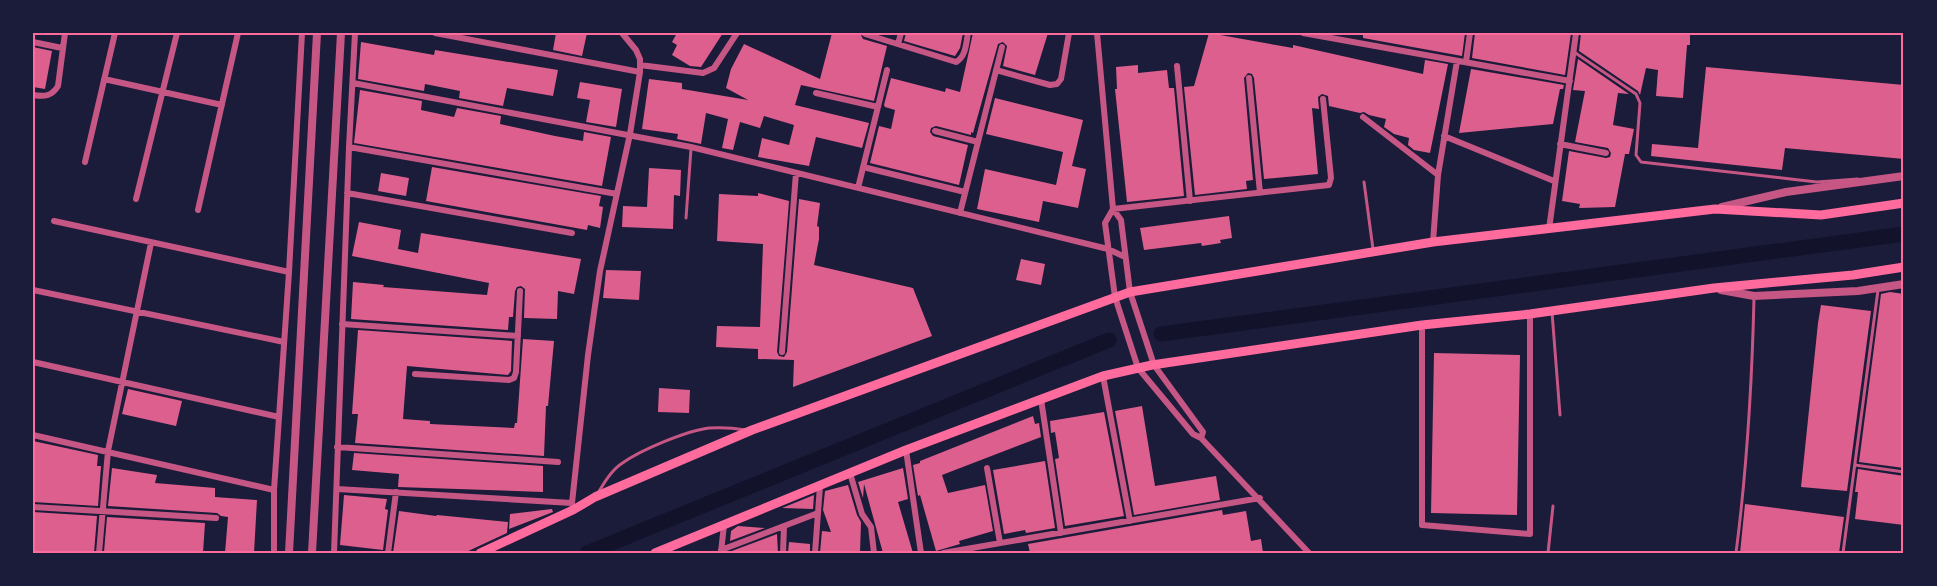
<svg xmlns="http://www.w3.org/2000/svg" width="1937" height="586" font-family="'Zilla Slab',serif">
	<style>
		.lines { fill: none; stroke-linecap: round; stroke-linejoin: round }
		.canal { stroke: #12122b; stroke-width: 15 }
		.building { fill: #dd5f8e }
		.service { stroke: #c65784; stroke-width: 3 }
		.minor { stroke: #c65784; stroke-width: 6 }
		.tertiary { stroke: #c65784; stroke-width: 8 }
		.secondary { stroke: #ff6b9d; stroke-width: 9 }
		.neatline { fill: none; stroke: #ff6b9d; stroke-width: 2 }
	</style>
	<rect width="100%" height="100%" fill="#1b1b3a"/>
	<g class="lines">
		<path class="canal" d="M1161 334 1904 234
			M587 553 1109 340"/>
	</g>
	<path class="building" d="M556 33H587L582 56 553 50Z
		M677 33H723L701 67 690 66 672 55 677 45 672 42Z
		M832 33H860L863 39 887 46 874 101 801 85 795 105 869 123 862 148 816 137 809 166 758 157 762 138 789 145 794 125 764 116 760 128 740 122 733 150 722 148 728 119 706 113 701 144 677 139 678 134 642 129 649 79 682 83V89L748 100 726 88 731 69 744 44 820 79Z
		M906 33H963L960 48 955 56 904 41Z
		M973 33H1048L1035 75 1003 66 1007 46 1003 42 998 44 973 133 971 132V135L936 126 931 128 930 132 933 136 968 145 959 185 870 163 879 126 891 129 895 110 885 107 884 105 891 78 945 92 946 88 960 92Z
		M1209 33 1293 48V45L1423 74 1425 60 1448 64 1430 153 1414 150 1408 145 1409 138 1394 134 1384 127 1386 119 1369 115 1364 112 1360 113 1329 106 1328 96 1322 94 1318 97 1319 109 1312 108 1318 174 1264 179 1254 78 1252 74 1248 73 1244 78 1253 180 1246 181 1247 189 1195 195 1184 87 1194 86Z
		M1363 33H1465L1462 56 1363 38Z
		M1475 33H1571L1565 75 1472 58Z
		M1581 33H1690V45H1687L1683 98 1656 96 1658 70 1646 68 1640 95 1638 91 1579 51Z
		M361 42 434 55 435 50 558 70 553 96 507 88 503 106 459 98 460 91 425 84 424 91 358 79Z
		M33 47 52 51 45 89 33 87Z
		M1578 59 1629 94 1618 93 1613 125 1634 129 1629 154H1625L1615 207 1579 208 1580 204 1562 201 1569 151 1606 158 1610 157 1611 153 1608 148 1575 142 1585 91 1573 90Z
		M1138 65V73L1167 70 1169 88H1174L1184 196 1127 202 1115 89H1117L1116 67Z
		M1706 67 1904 85V159L1785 148 1782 170 1651 156 1652 144 1698 148Z
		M1471 69 1564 85 1563 89H1560L1553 124 1459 133Z
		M580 82 622 89 616 127 586 122 590 100 577 98Z
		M360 90 422 101 421 110 454 117 457 108 501 116 500 124 555 136 583 141 584 132 611 137 602 186 354 143Z
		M995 98 1083 120 1072 166 1086 169 1078 208 1043 201 1039 222 977 209 985 169 1056 185 1063 152 986 134Z
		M432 167 601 196 599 206 603 207 600 228 588 225 587 230 426 201Z
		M649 168 681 170 680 196 674 195 673 229 622 227 623 206 647 207Z
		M381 173 409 178 406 196 378 191Z
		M758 193 789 201 777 352 779 356 784 357 787 352 799 199 820 203 817 226 819 227V239L814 265 913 288 932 336 793 387 794 360 758 359V349L716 347 717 326 760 327 763 244 717 241 719 194 758 196Z
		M1229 216 1232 238 1220 240 1221 243 1202 246 1201 243 1144 250 1140 228Z
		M359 222 401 230 398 249 418 253 421 233 581 259 574 294 558 291 557 319 524 318 525 289 521 286 517 287 515 291 513 317H509L508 330 351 319 353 282 384 285 383 287 487 295 489 283 352 256Z
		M1021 259 1045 264 1041 285 1016 280Z
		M606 270 641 271 639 300 603 298Z
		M1890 292 1904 294V468L1859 462 1881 294Z
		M1821 305 1871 311 1847 491 1801 487 1818 323Z
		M358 330 512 341 511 371 508 375 407 366 403 419 430 421V424L514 428 515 423H517L523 339 554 341 548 406H546L544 456 355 443 358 414H352Z
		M1434 353 1520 355 1517 515 1431 513Z
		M659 388 690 390 689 413 658 412Z
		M128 389 182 401 176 426 122 414Z
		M1142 406 1155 486 1216 476 1220 500 1134 515 1115 411Z
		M1104 412 1124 516 1065 526 1055 459 1059 458 1055 432 1051 433 1050 421Z
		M1033 416 1035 424 1039 423 1041 437 942 475 948 493 985 485 993 531 959 541 960 544 936 551 920 495 918 496 913 465 920 463V461Z
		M33 441 98 455 97 466H101L98 506 33 502Z
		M354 453 543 466V492L398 487 399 474 352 470Z
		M1045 461 1055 528 1026 533 1025 530 1004 534 993 470Z
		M112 468 157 475 155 483 215 488V497L257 500 254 553H225L228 517 221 516 217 513 108 506Z
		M903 468 908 499 898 502 913 553H883L864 484 863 498 858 482Z
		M1858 469 1904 476V525L1855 519 1858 492H1855Z
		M848 485 857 515 861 522 860 553H820L822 531 831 532 823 510 825 491Z
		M344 495 387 499 385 509 388 510 383 550 340 545Z
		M814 495 813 509 782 508Z
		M1745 504 1844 517 1839 553H1740Z
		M552 509 553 512 509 529 510 514Z
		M1222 510 1223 515 1246 511 1251 541 1261 539 1263 553H1030L1028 544Z
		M399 511 436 516 437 515 508 522 507 533 464 553H393Z
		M33 512 97 516 94 553H33Z
		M107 517 205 523 203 553 104 552Z
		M738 526 765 528 730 541 731 531Z
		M777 534 778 553H729V552Z
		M789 542 810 544V553H788Z"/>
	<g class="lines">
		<path class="service" d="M1574 52 1636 94 1640 103 1636 155 1641 162 1799 180 1817 182 1858 179
			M1364 182 1373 249
			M686 218 691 149
			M1552 312 1560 415
			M1855 465 1904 472
			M598 493C604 483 611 471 621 464 640 450 686 431 709 428 722 427 734 428 746 430
			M1548 553 1553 506
			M1736 553C1747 468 1752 383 1754 298
			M1843 553 1878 290"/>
		<path class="minor" d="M435 33 640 72
			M1097 33 1113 209 1121 220 1130 292 1154 365 1203 432 1201 438 1193 434 1138 368 1115 297 1105 223 1113 209
			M1303 33 1570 81
			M865 34 956 62C966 57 966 43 968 33
			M33 42 62 48
			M898 44 901 33
			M1466 62 1470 33
			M640 65 703 73 714 68 737 33
			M1177 66 1190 201
			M996 70 1050 85 1057 84 1061 79 1069 33
			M1249 78 1260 193
			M104 79 222 105
			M353 83 691 147 1108 249 1125 257
			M816 93 878 107
			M33 95C45 97 52 96 58 86L65 33
			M1363 117 1438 175
			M935 131 978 142
			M1444 136 1554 181
			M1560 144 1606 153
			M349 147 617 194
			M85 162 115 33
			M863 167 965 192
			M858 188 887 70
			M347 193 572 233
			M136 199 177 33
			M1113 209 1329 185 1331 178 1323 99
			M198 210 238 33
			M960 213 1002 47
			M54 221 289 272
			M1549 229 1576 33
			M1433 242 1438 175 1457 61
			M33 290 284 342
			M342 324 518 336
			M1422 325V525L1530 534V314
			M782 352 796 173
			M33 362 279 417
			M415 374 509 380 514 378 516 372 520 291
			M1103 376 1130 521
			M1041 399 1061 533
			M33 435 274 490
			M1201 438 1309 553
			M337 447 558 462
			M906 450 921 553
			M987 468 1000 543
			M850 473 862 514 871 527 874 553
			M337 489 572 503
			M33 507 216 518
			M573 510 572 503 588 355 600 271 630 134 640 72V59L636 50 622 33
			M721 550 818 513
			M721 552 724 525
			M99 553 108 451 151 243
			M274 553V490L289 272 302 33
			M334 553 349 147 355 33
			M388 553 396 492
			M783 553 784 526
			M815 553 820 486
			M943 553 1260 498"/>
		<path class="tertiary" d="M1722 207 1786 192 1904 176
			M1721 290 1754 296 1858 291 1904 284
			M289 553 317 33
			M312 553 341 33"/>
		<path class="secondary" d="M480 553 573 510 595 497 752 430 1130 292 1433 242 1715 209 1821 215 1904 203
			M655 553 906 450 1103 376 1152 365 1422 325 1530 314 1714 288 1853 275 1904 267"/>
	</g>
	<rect width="1937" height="586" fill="none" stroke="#1b1b3a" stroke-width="69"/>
	<rect x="34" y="34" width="1868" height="518" class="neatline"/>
</svg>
